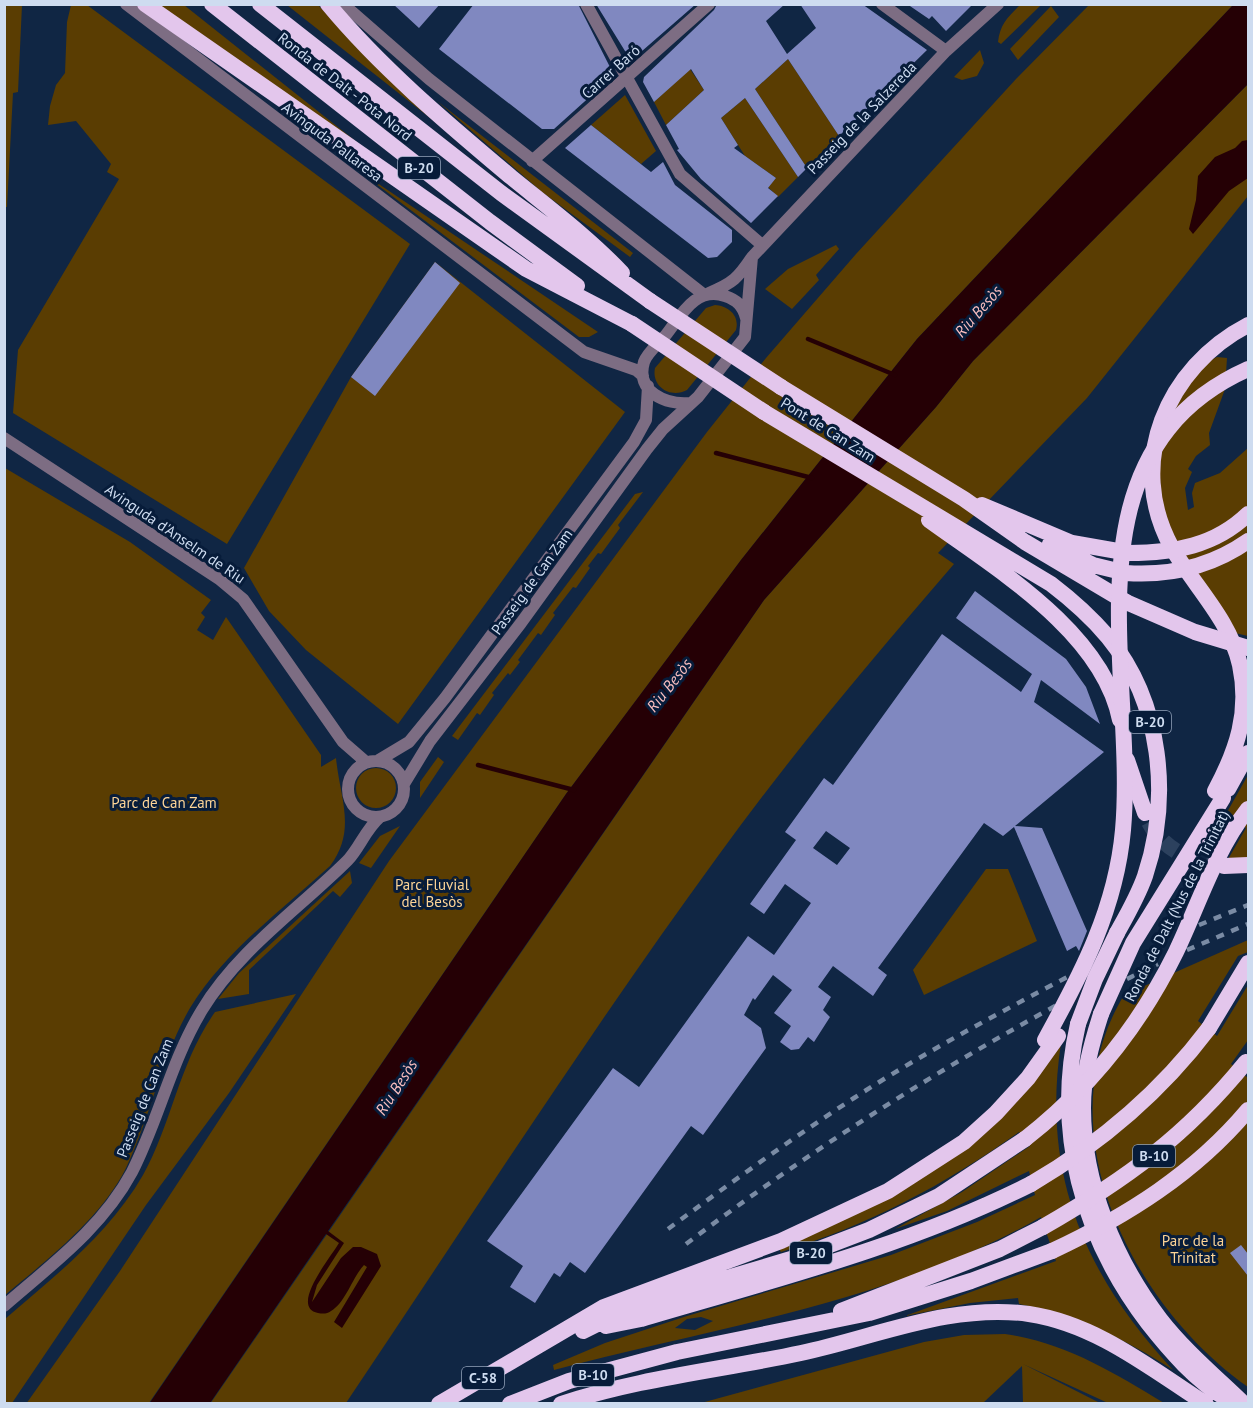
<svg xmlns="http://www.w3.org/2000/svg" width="1253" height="1408" font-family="'PT Sans',sans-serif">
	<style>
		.green { fill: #5a3d02; fill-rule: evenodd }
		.water { fill: #250005 }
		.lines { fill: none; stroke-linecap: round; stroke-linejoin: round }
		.stream { stroke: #250005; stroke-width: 4.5 }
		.building { fill: #8088c0; fill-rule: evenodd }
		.trunk-tunnel { stroke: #2c415e; stroke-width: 16; stroke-dasharray: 16 8; stroke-linecap: butt }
		.minor { stroke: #7d6d83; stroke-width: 12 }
		.trunk { stroke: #e3c6ec; stroke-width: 16 }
		.rail { stroke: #7a8ba4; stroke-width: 4.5; stroke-dasharray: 8 8; stroke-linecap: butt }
		.trunk-bridge { stroke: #e3c6ec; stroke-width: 16 }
		.labels { text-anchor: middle; stroke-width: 6; stroke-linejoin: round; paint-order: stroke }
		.shield { fill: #071c3a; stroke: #92a2b9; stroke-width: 1.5 }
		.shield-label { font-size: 14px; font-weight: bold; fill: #cedcf0 }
		.street-label { font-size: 15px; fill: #cedcf0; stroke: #071c3a }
		.park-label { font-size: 15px; fill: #fdd496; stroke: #071c3a }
		.water-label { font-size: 16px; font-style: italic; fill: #f9bebf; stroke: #071c3a }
	</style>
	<rect width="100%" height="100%" fill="#102644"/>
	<path class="green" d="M5 4 22 5 18 92 13 93 7 207H4Z
		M71 5H87L410 244 227 544 13 413 18 350 119 179 107 172 111 164 76 121 48 125 50 106 56 85 65 73 67 22Z
		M157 5H184L397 174Z
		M287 5H318L439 125Z
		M1020 5H1041L1001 44 998 42C1000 24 1008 17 1020 5Z
		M1089 5H1233L917 339 741 560 566 794 149 1403 26 1404 120 1271 389 861 707 432 766 358 856 254 1016 79Z
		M1051 6 1059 17 1018 60 1010 49Z
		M980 50 984 63 977 76 962 80 954 77Z
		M788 59 839 136 807 168 755 89Z
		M690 69 704 90 666 125 654 102Z
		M1248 84V196L1087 398 938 553 954 564C872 659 791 755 718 856 588 1034 469 1220 346 1403L210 1404 764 600 936 407 973 361Z
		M625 95 656 151 641 164 591 125Z
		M745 98 798 177 778 197 768 187 776 178 745 156 721 118Z
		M437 101 633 253 630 257 542 192Z
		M355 168 598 332 589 337H579Z
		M836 245 839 249 816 275 819 280 792 309 765 289 788 269Z
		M435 262 625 412 398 724 306 650 269 611 244 568 351 377Z
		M715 305C728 306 740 315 736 330L687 390C671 399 651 387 655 368L706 308Z
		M1217 357 1227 358 1225 389 1209 433 1210 445 1196 456 1188 469 1192 472 1185 488 1188 510 1194 507 1192 493 1195 483 1220 473 1248 448V636L1235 633C1215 601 1189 569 1173 535 1153 493 1156 437 1181 398 1191 381 1198 366 1217 357Z
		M5 468 130 542 211 600 201 613 205 617 197 630 213 640 226 617 321 755V767L336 758C340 799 357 830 330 866 282 910 224 952 190 1008 161 1058 151 1116 126 1168 102 1217 46 1261 5 1295Z
		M643 492 618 525 620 528 601 554 598 553 588 566 590 568 576 588 573 587 553 613 555 615 541 635 538 633 518 660 520 662 510 675 508 673 492 693 494 695 480 715 477 713 458 740 452 736 635 494Z
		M438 757 444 762 420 798V782Z
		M356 788a20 20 0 1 1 40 0a20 20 0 1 1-40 0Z
		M1248 775V859L1227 861 1246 828 1226 814Z
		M400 826 371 868 359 863 380 836Z
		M986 869H1008L1037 941 924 995 913 970Z
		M350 871 352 883 340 897 333 891 249 970V994L218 999 239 973Z
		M1248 940V952L1238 956 1198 1021 1217 1036 1248 985V1040L1231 1064 1248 1078V1387C1131 1305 1043 1129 1124 995Z
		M296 994 229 1093 146 1205 12 1403H5V1319C56 1275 109 1234 143 1175 172 1123 179 1063 215 1012Z
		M1061 1043C1041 1175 1085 1275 1173 1370 1124 1338 1077 1316 1019 1304L1018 1298 970 1303 905 1316 1056 1261 1041 1217C893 1302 717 1327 554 1370L553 1365 605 1343 687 1316 891 1255 977 1222 1035 1195 1029 1171 947 1211 895 1229 962 1192 1030 1146 1019 1132C946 1184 867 1226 781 1252L779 1249 909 1186ZM701 1317 713 1321 695 1330 675 1328 687 1319Z
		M1005 1334C1066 1343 1112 1372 1164 1403H1108L1023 1364 1100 1403H1023L1022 1366 983 1403H701L924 1342 964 1335Z"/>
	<path class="water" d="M1233 5H1248V84L973 361 936 407 764 600 328 1231 344 1243 317 1285 312 1302 341 1258 353 1247H361L377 1254 381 1266 342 1328 334 1322 367 1267 364 1265C352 1278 346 1302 331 1311 327 1314 323 1314 318 1313 289 1307 331 1257 339 1243L326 1234 210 1403 149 1404 566 794 741 560 917 339Z
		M1248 140V178L1229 191 1193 234 1189 229 1196 200 1198 176 1215 157 1235 148 1242 141Z"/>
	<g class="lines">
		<path class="stream" d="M808 339 895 375
			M716 453 812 478
			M478 765 574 790"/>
	</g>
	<path class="building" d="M393 4H440L419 28Z
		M474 4H578L614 75 554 129H542L439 49Z
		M596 4H696L634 58 625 51Z
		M717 4H785L766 21 787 54 816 28 800 4H862L927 50 839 136 788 59 755 89 807 168 798 177 745 98 721 118 738 145 734 148 776 178 768 188 778 196 751 223 701 179 677 150 679 149 666 125 704 90 691 69 654 102 643 82 644 77 714 10Z
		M907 4H973L946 31 932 16 929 19Z
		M591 125 651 172 663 162 675 185 732 230V242L717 257 708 258 565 148Z
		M435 262 460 283 375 396 351 377Z
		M975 591 1066 659 1086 687 1100 724 1041 680 1034 702 1104 752 1015 826 1042 828 1087 931 1079 951 1076 946 1067 951 1014 827 1003 836 984 823 878 968 887 975 873 996 833 966 818 987 831 997 823 1010 830 1017 814 1042 808 1037 799 1049 791 1050 780 1042 791 1026 774 1013 792 990 773 975 755 1000 753 998 744 1015 761 1028 766 1048 703 1135 691 1126 585 1273 570 1262 560 1277 554 1273 535 1303 510 1287 523 1266 487 1241 613 1068 639 1087 748 936 774 955 811 903 785 884 764 914 750 904 796 840 785 832 824 778 833 785 942 634 1021 692 1032 674 956 618ZM826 831 850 848 837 865 813 848Z
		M1241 1245 1248 1254V1276L1230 1253Z"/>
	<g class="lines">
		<path class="trunk-tunnel" d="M1149 822C1164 851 1194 863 1224 866"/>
		<path class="minor" d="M126 4 584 352 636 370 643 376
			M343 4 429 79 703 294
			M586 4 680 174 762 245
			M882 4 946 51
			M532 161 709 4
			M709 293C733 283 738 278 752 257L946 51 998 4
			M690 403C666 405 635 392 644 362 647 353 659 343 665 336 681 316 695 286 725 296 737 300 743 306 746 318
			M4 438 219 579 243 599 343 742 366 762
			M379 760 409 742 445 698 634 442 646 420 648 386
			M348 789a28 28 0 1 1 56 0a28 28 0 1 1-56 0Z
			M404 784 430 741 521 623 647 449 663 429 698 397 745 337 752 257
			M4 1306C51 1265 102 1228 132 1172 159 1119 171 1061 202 1010 238 950 299 909 348 860 360 847 366 829 380 817"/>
		<path class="trunk" d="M145 4 526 269 632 324
			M212 4 490 222 577 286
			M260 4 501 193 650 301
			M328 4C381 68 448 124 511 177 549 208 588 237 622 273
			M781 387 964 499 1025 542 1126 602
			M764 412 1051 584C1072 600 1091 617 1108 637 1162 703 1171 798 1145 876 1138 896 1127 915 1117 933
			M982 505 1072 543 1129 553
			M929 520C995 568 1103 632 1120 720
			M1050 544 1093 565 1126 573
			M1127 760 1145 813
			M1228 789 1248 753
			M1215 791C1237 750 1250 712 1240 665 1230 620 1195 587 1172 548 1125 463 1167 367 1248 325
			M1224 866 1248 865
			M1101 1014C1091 1045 1083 1075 1083 1108 1083 1183 1115 1260 1160 1319 1184 1350 1215 1376 1244 1404
			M1078 1024C1053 1132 1082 1236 1148 1323 1170 1351 1196 1381 1227 1399
			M1209 1028 1248 963
			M841 1311 1000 1249 1043 1227
			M606 1326 641 1319C773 1280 908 1246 1031 1184
			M583 1331 633 1306 801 1256 869 1230 939 1196 1025 1139
			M439 1404 604 1307 781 1241 888 1191 964 1142 996 1113 1028 1078 1058 1036
			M510 1404 569 1381 677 1352 869 1313 971 1281 1052 1251
			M561 1404C639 1378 721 1370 801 1353 876 1337 951 1303 1029 1314 1096 1324 1150 1368 1206 1404"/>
		<path class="rail" d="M1199 925 1248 905
			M1165 930 1176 926
			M1187 950 1248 924
			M1127 979 1158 964
			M668 1229C729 1184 791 1139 854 1098 925 1052 999 1013 1073 974
			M686 1244C804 1155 927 1076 1057 1005"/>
		<path class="trunk-bridge" d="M650 301 781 387
			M632 324 764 412
			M1129 553C1174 553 1215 546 1248 514
			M1126 573C1171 576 1211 567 1248 541
			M1126 602 1195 632 1248 648
			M1101 1014 1133 943 1223 798
			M1078 1024 1095 979 1117 933
			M1045 1040C1082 973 1116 908 1123 830 1137 673 1060 453 1248 369
			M1025 1139C1089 1089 1140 1025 1176 952 1199 904 1215 851 1248 809
			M1031 1184C1101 1143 1160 1093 1209 1028
			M1043 1227C1125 1180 1186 1136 1246 1062
			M1052 1251C1127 1216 1195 1173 1248 1110"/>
	</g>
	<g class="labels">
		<g class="shield">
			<rect x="398" y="157" width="42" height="22" rx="4.5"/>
			<rect x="1129" y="711" width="42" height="22" rx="4.5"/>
			<rect x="1133" y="1145" width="42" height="22" rx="4.5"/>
			<rect x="790" y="1242" width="42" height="22" rx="4.5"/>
			<rect x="572" y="1364" width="42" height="22" rx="4.5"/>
			<rect x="462" y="1367" width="42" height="22" rx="4.5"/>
		</g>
		<g class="shield-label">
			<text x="419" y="173">B-20</text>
			<text x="1150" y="727">B-20</text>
			<text x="1154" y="1161">B-10</text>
			<text x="811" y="1258">B-20</text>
			<text x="593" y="1380">B-10</text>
			<text x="483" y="1383">C-58</text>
		</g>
		<g class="street-label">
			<text transform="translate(611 72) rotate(-42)" y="5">Carrer Baró</text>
			<text transform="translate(345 87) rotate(38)" y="5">Ronda de Dalt - Pota Nord</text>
			<text transform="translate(862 118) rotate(-46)" y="5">Passeig de la Salzereda</text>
			<text transform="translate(332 142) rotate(37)" y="5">Avinguda Pallaresa</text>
			<text transform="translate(828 430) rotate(32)" y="5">Pont de Can Zam</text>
			<text transform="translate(175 534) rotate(34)" y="5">Avinguda d'Anselm de Riu</text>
			<text transform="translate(532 582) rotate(-54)" y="5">Passeig de Can Zam</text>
			<text transform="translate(1177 906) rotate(-63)" y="5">Ronda de Dalt (Nus de la Trinitat)</text>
			<text transform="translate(145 1098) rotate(-68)" y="5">Passeig de Can Zam</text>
		</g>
		<g class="park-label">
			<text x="164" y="808">Parc de Can Zam</text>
			<text x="432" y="890">Parc Fluvial<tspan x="432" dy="17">del Besòs</tspan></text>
			<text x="1193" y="1246">Parc de la<tspan x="1193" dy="17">Trinitat</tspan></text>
		</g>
		<g class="water-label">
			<text transform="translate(978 311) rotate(-49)" y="6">Riu Besòs</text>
			<text transform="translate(669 685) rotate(-52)" y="6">Riu Besòs</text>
			<text transform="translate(396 1087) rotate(-57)" y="6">Riu Besòs</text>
		</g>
	</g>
	<rect width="1253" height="1408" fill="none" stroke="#cedcf0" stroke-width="12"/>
</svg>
